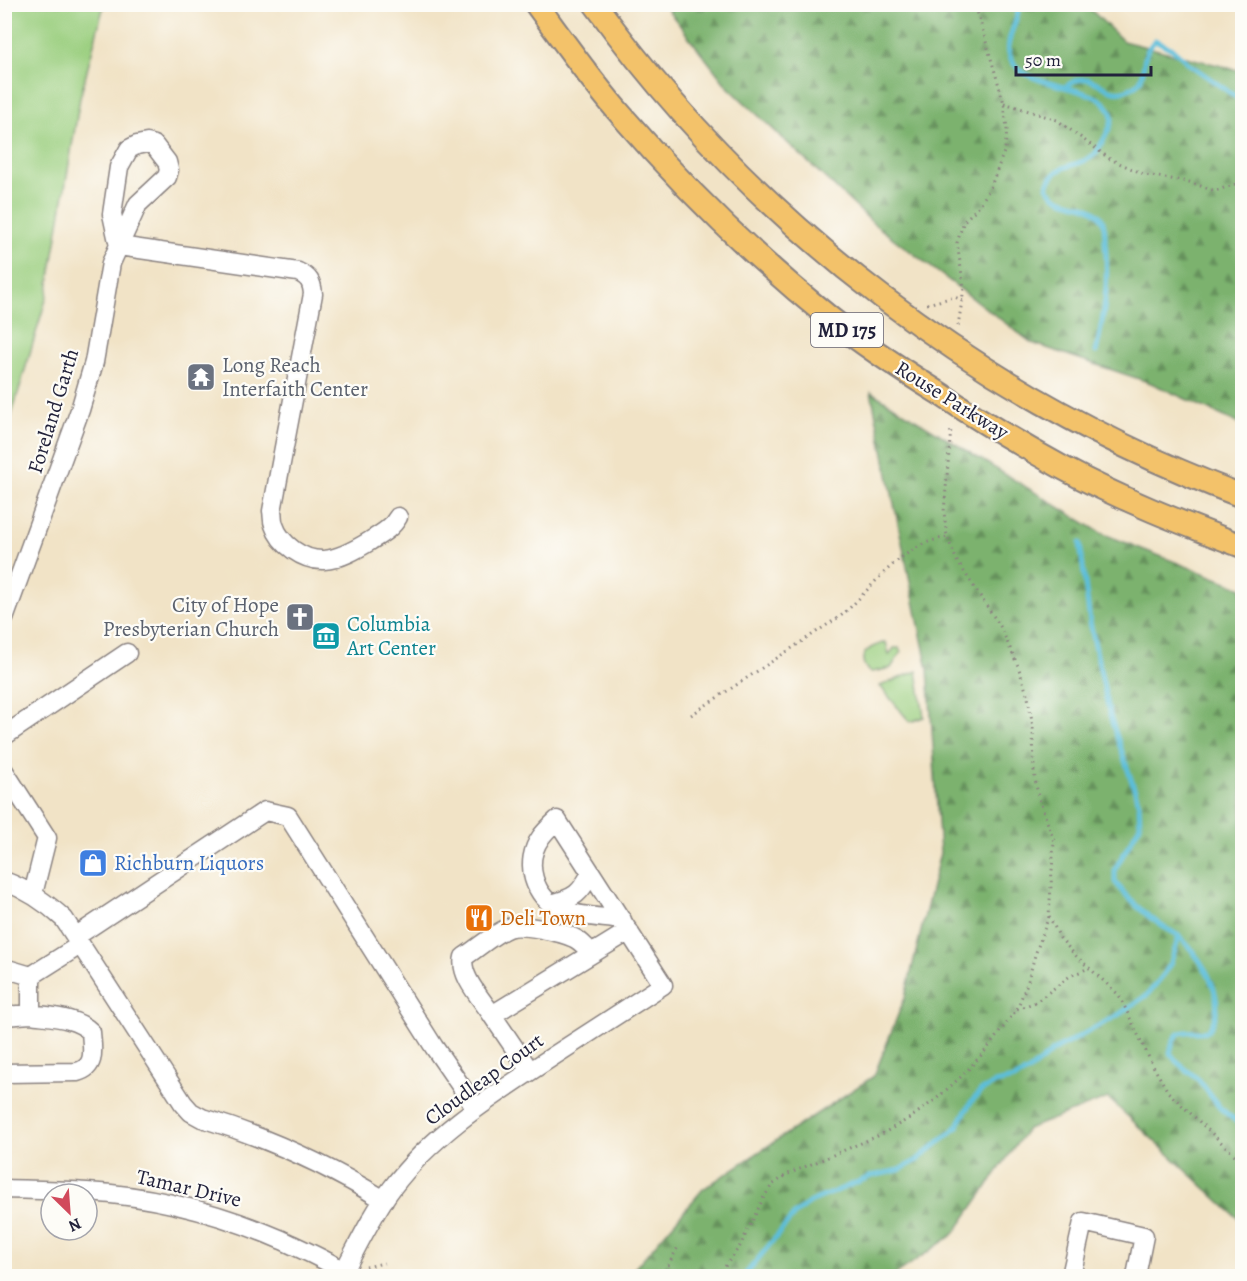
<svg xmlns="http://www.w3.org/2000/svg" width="1247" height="1281" font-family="Alegreya,serif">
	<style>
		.green { fill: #9bcf80; stroke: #5e785e; stroke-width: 1.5 }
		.forest { fill: url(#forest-firs); stroke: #4f6a54; stroke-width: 1.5 }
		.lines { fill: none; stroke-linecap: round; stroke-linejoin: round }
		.stream { stroke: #5cbeda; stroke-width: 5 }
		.minor-casing { stroke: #8a8280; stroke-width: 21 }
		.major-casing { stroke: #8a8280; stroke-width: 26 }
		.path { stroke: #8a8280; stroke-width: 3; stroke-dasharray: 1.5 4.5; stroke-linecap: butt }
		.minor { stroke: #fff; stroke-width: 18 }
		.major { stroke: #f3c26a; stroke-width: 22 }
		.labels { text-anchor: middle; stroke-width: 4.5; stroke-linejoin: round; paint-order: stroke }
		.shield { fill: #fdfcf7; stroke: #646373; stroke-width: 1.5 }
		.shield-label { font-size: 20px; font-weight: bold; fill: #22223b }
		.worship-label { font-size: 21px; fill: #5b616d; stroke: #fdfcf7; text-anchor: start }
		.street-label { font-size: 21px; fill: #22223b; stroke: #fdfcf7 }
		.culture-label { font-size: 21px; fill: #0d838f; stroke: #fdfcf7; text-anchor: start }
		.shop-label { font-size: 21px; fill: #366cbe; stroke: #fdfcf7; text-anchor: start }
		.food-label { font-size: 21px; fill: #c56008; stroke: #fdfcf7; text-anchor: start }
	</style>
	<defs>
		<pattern id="forest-firs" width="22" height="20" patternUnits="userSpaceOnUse" patternTransform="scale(1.5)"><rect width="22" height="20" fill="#7cb26e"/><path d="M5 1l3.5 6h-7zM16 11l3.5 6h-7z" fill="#65905c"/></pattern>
	</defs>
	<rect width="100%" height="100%" fill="#fdfcf7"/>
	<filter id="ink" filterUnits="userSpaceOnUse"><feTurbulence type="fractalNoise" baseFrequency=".0167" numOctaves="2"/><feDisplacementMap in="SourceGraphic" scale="12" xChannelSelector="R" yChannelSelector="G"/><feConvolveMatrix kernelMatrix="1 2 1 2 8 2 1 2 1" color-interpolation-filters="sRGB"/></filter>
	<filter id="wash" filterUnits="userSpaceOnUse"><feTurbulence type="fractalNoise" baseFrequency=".008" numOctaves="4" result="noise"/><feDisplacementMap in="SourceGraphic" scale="24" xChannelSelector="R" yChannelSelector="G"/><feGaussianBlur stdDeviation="1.35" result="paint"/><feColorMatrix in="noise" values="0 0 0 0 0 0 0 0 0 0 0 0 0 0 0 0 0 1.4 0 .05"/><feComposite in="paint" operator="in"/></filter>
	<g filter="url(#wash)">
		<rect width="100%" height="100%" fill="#f1e3c6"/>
		<path class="green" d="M5 4 104 5 80 98 47 296 5 437Z
			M886 642 889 655 894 648H899L901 652 891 668 872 672 868 671C854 653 872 646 886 642Z
			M917 671 924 717 910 722 880 686Z"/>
		<path class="forest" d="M664 5H1086L1123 41 1242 71V425L1151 383 1032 343 874 224 727 86Z
			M871 392 1101 533 1242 588V1222L1108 1098 1027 1129 954 1234 893 1276H628L703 1189 874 1076 905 997 940 853 928 669Z"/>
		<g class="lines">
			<path class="stream" d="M1019 4C1019 21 1006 36 1009 53 1018 95 1109 79 1112 118 1112 125 1107 133 1104 139 1101 144 1098 151 1094 155 1078 169 1056 160 1047 187 1060 208 1084 199 1099 215 1105 221 1105 233 1105 241 1109 282 1105 312 1096 352
				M1065 87C1095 64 1102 99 1126 90 1150 81 1139 68 1147 52 1148 48 1152 44 1155 40L1174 50 1189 64 1242 101
				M1080 543 1090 622 1110 716 1139 803 1140 825 1115 869V882C1128 899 1144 914 1162 926 1168 930 1176 933 1181 938 1203 961 1231 1001 1208 1031 1185 1035 1176 1023 1170 1053L1177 1062 1199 1080 1220 1108 1242 1126
				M744 1276 794 1215 810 1202 872 1176 899 1170 916 1161 956 1128 971 1102 981 1091 995 1083 1014 1079 1029 1071 1053 1051 1118 1015 1147 995 1165 973 1171 962 1179 936"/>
		</g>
	</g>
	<g filter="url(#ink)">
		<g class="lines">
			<g class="minor-casing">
				<path id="minor" d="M119 246 298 272C309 277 312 282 313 294L272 511C273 515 272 520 274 525 280 544 303 561 324 560 340 559 357 549 370 541 381 534 392 528 398 517
					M4 619 80 410 94 362 111 263 138 204 167 177 169 170 167 162 154 145 147 143 137 145 129 149 119 167 112 214 119 246
					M4 736 127 653
					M4 771 47 838 33 894
					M4 881C28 890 46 902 64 919L183 1103 191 1112 202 1118C266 1137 327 1165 384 1200
					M551 904C575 898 580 894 591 873
					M75 937 265 811 288 816 434 1047 476 1108
					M4 968 31 976 80 945
					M492 1015C482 999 459 976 464 957 478 948 493 934 508 928 521 923 561 932 574 938 581 941 586 948 592 953
					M4 1016 31 1014V976
					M530 1071 492 1015 629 931
					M4 1073 77 1072C97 1067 92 1048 91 1032 76 1017 51 1017 31 1014
					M4 1189C32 1190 60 1190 87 1192 155 1196 220 1213 282 1240 305 1251 330 1261 351 1276
					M344 1271C359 1243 373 1213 392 1188 435 1131 496 1094 555 1055 591 1032 627 1008 663 985L557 820C552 825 546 830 541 837 523 862 533 898 562 910 580 917 603 917 622 920
					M1071 1276 1083 1222 1144 1236 1136 1276"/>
			</g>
			<g class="major-casing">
				<path id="major" d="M536 4C564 42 591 81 622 116 685 189 755 258 830 318 865 346 902 370 939 393 979 420 1021 445 1063 468 1120 499 1182 523 1242 546
					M595 4C756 227 986 400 1242 496"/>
			</g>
			<path class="path" d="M1004 103 1057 120 1110 159 1146 175 1189 182 1215 191 1242 182
				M927 304 954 297 963 300
				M958 326 964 288 957 243 960 233 964 221 980 205 991 186 1005 149 1007 129 1004 103 975 4
				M691 715 842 615C868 592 888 562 920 546 928 541 938 539 947 537
				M1049 916 1060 938 1075 955 1119 995 1152 1064 1168 1092 1242 1162
				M1017 1009 1036 1002 1070 976 1089 968
				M366 1267 384 1263
				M666 1276 664 1273 678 1247
				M718 1276 740 1246 764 1197 772 1185 788 1174 880 1135 910 1118 935 1100 963 1075 987 1049 1017 1009 1028 981 1035 955 1049 916 1054 841 1038 796 1034 772 1033 727 1028 697 1018 666 1000 626 957 561 947 537 944 512 951 428"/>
			<use href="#minor" class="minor"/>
			<use href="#major" class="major"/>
		</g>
	</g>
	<defs>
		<g id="temple-square" transform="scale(1.5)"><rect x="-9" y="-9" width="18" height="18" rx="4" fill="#6b7280" stroke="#fdfcf7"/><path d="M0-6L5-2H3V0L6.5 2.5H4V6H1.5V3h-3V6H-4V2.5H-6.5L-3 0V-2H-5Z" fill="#fff"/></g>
		<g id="church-square" transform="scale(1.5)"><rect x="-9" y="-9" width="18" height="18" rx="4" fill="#6b7280" stroke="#fdfcf7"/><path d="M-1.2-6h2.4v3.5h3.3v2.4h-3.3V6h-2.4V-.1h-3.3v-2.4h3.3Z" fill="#fff"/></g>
		<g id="museum-square" transform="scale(1.5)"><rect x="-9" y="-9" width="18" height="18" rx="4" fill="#0f9aa8" stroke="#fdfcf7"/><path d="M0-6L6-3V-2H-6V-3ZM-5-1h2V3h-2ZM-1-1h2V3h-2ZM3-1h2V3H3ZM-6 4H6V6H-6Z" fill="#fff"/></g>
		<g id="shop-square" transform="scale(1.5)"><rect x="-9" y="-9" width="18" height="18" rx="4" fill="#3f7fe0" stroke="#fdfcf7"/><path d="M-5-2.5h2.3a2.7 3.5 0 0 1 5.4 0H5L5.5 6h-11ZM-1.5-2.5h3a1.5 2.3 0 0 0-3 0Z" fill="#fff"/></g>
		<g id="restaurant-square" transform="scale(1.5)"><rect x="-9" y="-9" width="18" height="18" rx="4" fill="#e8710a" stroke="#fdfcf7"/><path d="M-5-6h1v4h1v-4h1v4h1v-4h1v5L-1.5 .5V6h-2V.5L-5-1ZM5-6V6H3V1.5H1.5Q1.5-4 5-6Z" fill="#fff"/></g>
	</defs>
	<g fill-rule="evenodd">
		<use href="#temple-square" x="201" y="377"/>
		<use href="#church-square" x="300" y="617"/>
		<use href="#museum-square" x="326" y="636"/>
		<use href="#shop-square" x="93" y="863"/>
		<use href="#restaurant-square" x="479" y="918"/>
	</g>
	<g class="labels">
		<rect class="shield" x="811" y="313" width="72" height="34" rx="4.5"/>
		<g class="shield-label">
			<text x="847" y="337">MD 175</text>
		</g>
		<g class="worship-label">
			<text x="222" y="372">Long Reach<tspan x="222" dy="24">Interfaith Center</tspan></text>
			<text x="279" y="612" text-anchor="end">City of Hope<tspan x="279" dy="24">Presbyterian Church</tspan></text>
		</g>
		<g class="street-label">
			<text transform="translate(952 400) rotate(32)" y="7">Rouse Parkway</text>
			<text transform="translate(53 411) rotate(-73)" y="7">Foreland Garth</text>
			<text transform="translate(484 1079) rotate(-36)" y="7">Cloudleap Court</text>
			<text transform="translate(189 1188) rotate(13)" y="7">Tamar Drive</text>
		</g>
		<g class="culture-label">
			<text x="347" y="631">Columbia<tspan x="347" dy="24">Art Center</tspan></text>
		</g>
		<g class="shop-label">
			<text x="114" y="870">Richburn Liquors</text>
		</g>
		<g class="food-label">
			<text x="500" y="925">Deli Town</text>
		</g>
	</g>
	<rect width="1247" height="1281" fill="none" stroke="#fdfcf7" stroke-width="24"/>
	<g transform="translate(69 1212) rotate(155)"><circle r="28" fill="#fdfcf7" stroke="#a5a5ac" stroke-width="1.5"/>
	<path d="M0-4.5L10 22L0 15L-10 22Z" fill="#d1495b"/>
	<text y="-9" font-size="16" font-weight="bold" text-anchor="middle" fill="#22223b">N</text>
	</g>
	<path d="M1016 66v9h135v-9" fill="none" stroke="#22223b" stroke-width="3"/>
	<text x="1025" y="66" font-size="18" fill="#22223b" stroke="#fdfcf7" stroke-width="4.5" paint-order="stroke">50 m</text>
</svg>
